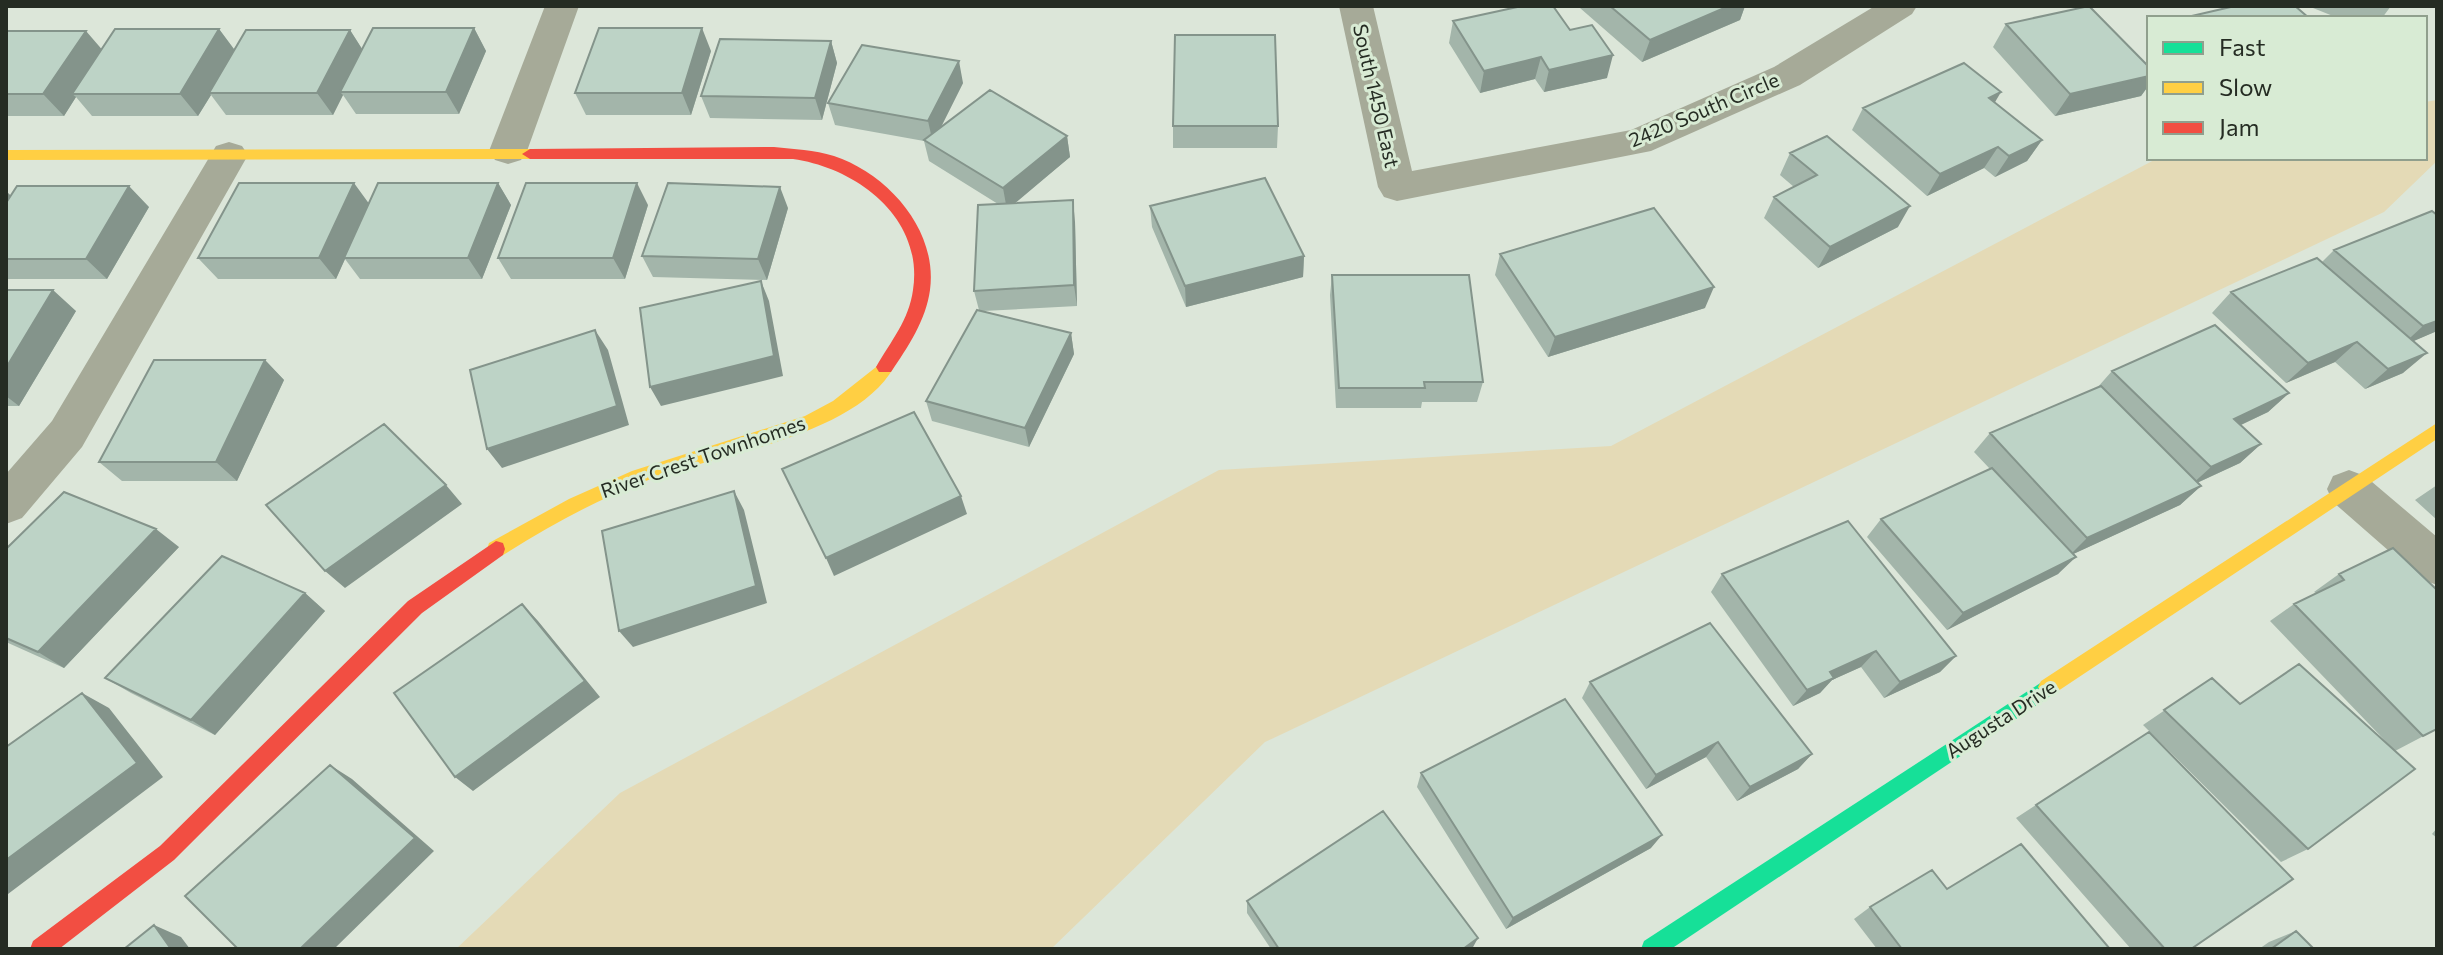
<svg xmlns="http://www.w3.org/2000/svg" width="2443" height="955" font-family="Commissioner,sans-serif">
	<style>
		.green { fill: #e4dab6 }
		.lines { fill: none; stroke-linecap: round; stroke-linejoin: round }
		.street { fill: #a6aa98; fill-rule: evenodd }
		.fast { fill: #16e098; fill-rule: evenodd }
		.slow { fill: #ffcf43; fill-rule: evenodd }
		.jam { fill: #f24e42; fill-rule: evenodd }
		.wall { fill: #a3b5aa }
		.shaded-wall { fill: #84948b }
		.building { fill: #bdd3c6; stroke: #84948b; stroke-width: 2 }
		.labels { text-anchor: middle; stroke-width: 6; stroke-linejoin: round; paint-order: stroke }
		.street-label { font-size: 20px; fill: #252c23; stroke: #d8ebd4 }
	</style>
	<rect width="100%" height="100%" fill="#dce6d9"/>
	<path class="green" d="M2437 100V161L2384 212 1265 742 1051 949H456L620 793 1219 470 1611 446 2158 158H2425V102Z"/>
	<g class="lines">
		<path class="street" d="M545 6H579L527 151 521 160 508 164 495 160 489 151Z
			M1339 6H1373L1412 171 1631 130 1774 67 1875 6H1917L1912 14 1800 85 1651 151 1397 201 1384 197 1378 187Z
			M229 142 242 146 248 155 82 447 22 518 6 524V474L52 421 216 146Z
			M2349 470 2365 476 2437 537V585L2421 579 2333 502 2327 489 2333 476Z"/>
		<path class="fast" d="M2048 678 2055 681 2058 687 2055 693 1671 949H1641L1644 941Z"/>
		<path class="slow" d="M530 149 538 154 530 159 6 160V150Z
			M885 360 894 367C854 438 714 454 643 482 594 501 548 527 503 555L496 557 489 555 487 549 489 543 569 499 632 471 805 416 833 401Z
			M2437 423V439L2055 693 2048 696 2041 693 2038 687 2041 681Z"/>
		<path class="jam" d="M774 147C794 149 814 150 834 156 888 174 938 230 930 290 926 320 908 347 891 372H879L876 367C891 341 909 320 913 290 924 218 857 168 793 159H530L522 154 530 149Z
			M496 541 503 543 505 549 503 555 422 613 174 860 59 949H30L33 941 160 846 408 601Z"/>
	</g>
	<path class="wall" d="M1581 6H1745L1740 20 1642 62 1580 8Z
		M2308 6H2391L2382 18H2338Z
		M1453 21 1570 30 1607 78 1544 92 1535 79 1480 93 1449 43Z
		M2006 24 2149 67V85L2141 96 2055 116 1993 47Z
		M474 28 486 51 459 114H356L343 95 333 115H226L211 95 198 116H92L76 97 64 116H6V31L102 50 219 29 234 49 350 30 362 49Z
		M831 41 837 63 822 120 710 118 701 96Z
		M711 51 691 115H586L575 93Z
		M963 83 941 127 1067 136 1070 157 1014 203 1075 222 1077 306 983 311 1071 333 1074 354 1029 447 932 421 926 401 979 310 974 291 998 204 929 161 924 141 835 125 828 103Z
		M1995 103 2042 140 2027 161 1995 177 1984 168 1927 196 1852 130 1863 108Z
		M1173 126H1278L1277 148H1173Z
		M1790 153 1898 227 1818 268 1764 218 1774 197 1794 187 1780 175Z
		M498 183 511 205 482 279H360L345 259 336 279H218L198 258 369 203Z
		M6 191 11 196 149 207 107 279H6Z
		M648 205 625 279H511L498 258Z
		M1150 206 1304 256 1303 277 1186 307 1152 227Z
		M788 208 767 280 653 277 642 256Z
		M2437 215V331L2413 341 2403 373 2365 389 2335 362 2286 383 2212 313 2231 292 2322 262 2334 250Z
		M1500 254 1705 308 1548 357 1495 275Z
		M1332 275 1483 382 1477 402H1422L1421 408H1336L1330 295Z
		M6 290 76 311 19 406H6Z
		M265 360 284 380 237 481H122L99 462Z
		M2112 371 2289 393 2268 412 2241 425 2261 444 2240 463 2197 483 2201 486 2180 505 2073 554 2058 574 1947 630 1867 537 1881 519 1990 469 1974 452 1990 433 2097 388Z
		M2437 485V520L2415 500Z
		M179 547 64 668 6 642V549Z
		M2393 548 2437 729 2395 751 2308 849 2281 862 2143 725 2212 678 2240 704 2299 664 2394 750 2270 621 2294 604 2316 593 2314 592 2339 574Z
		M1722 574 1956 656 1940 672 1884 698 1861 667 1832 680 1820 693 1793 706 1711 592Z
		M305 593 325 611 215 735 131 693 105 678Z
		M1590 682 1812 754 1798 769 1737 801 1706 757 1646 789 1582 698Z
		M1421 773 1651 848 1506 929 1417 787Z
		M2036 805 2191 949H2131L2016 818Z
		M2437 828V838L2432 834Z
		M1947 889 2110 949H1877L1854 919 1870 907Z
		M1247 901 1472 949H1271L1247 913Z
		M2296 931 2314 949H2259L2269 942Z"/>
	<path class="shaded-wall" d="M1729 6H1745L1740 20 1642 62 1650 40Z
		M474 28 486 51 459 114 446 92Z
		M702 28 711 51 691 115 682 93Z
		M219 29 236 52 209 93 211 95 198 116 180 94Z
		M350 30 364 52 340 92 343 95 333 115 317 93Z
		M86 31 105 53 72 94 76 97 64 116 43 94Z
		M831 41 837 63 822 120 815 98Z
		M1613 55 1607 78 1544 92 1549 70Z
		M1541 57 1535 79 1480 93 1484 71Z
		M959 61 963 83 933 143 928 121Z
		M2149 76V85L2141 96 2055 116 2070 94Z
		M2001 92 1988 114 1989 98Z
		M1067 136 1070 157 1007 210 1003 188Z
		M2042 140 2027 161 1995 177 2009 156Z
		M1998 147 1984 168 1927 196 1940 174Z
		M354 183 370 205 344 258 345 259 336 279 319 258Z
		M498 183 511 205 482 279 468 258Z
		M637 183 648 205 625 279 613 258Z
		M129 186 149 207 107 279 86 259Z
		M780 187 788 208 767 280 758 259Z
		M6 191 14 199 6 212Z
		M1073 200 1075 222 1077 306 1074 285Z
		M1910 206 1898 227 1818 268 1830 247Z
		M1304 256 1303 277 1186 307 1185 286Z
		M761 281 769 301 783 376 661 406 650 387Z
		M1714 287 1705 308 1548 357 1555 337Z
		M53 290 76 311 19 406 6 396V368Z
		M2437 321V331L2400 347 2423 326Z
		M595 330 608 350 629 425 502 468 487 449Z
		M1071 333 1074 354 1029 447 1025 428Z
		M2357 342 2335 362 2286 383 2308 363Z
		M2427 353 2403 373 2365 389 2388 369Z
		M265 360 284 380 237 481 216 462Z
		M2289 393 2268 412 2213 438 2234 419Z
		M2261 444 2240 463 2190 486 2211 467Z
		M446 485 462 504 345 588 325 571Z
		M2201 486 2180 505 2069 556 2087 538Z
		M734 491 744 510 767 603 633 647 619 631Z
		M961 496 967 514 834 576 826 558Z
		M156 529 179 547 64 668 38 652Z
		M2076 557 2058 574 1947 630 1963 613Z
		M305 593 325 611 215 735 191 720Z
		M522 604 538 621 600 697 473 791 455 777Z
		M1876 651 1861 667 1832 680 1820 693 1793 706 1807 690 1830 672Z
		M1956 656 1940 672 1884 698 1900 682Z
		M82 693 109 708 163 777 8 894H6V860Z
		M1718 742 1706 757 1646 789 1656 775Z
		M1812 754 1798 769 1737 801 1750 787Z
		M330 765 352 779 434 851 334 949H300Z
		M1662 835 1651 848 1506 929 1513 918Z
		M154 925 181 937 190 949H171Z
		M1478 938 1472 949H1463Z"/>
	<path class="building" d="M1522 6H1553L1570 30 1592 25 1613 55 1549 70 1541 57 1484 71 1453 21Z
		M1610 6H1729L1650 40Z
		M2089 6 2149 67V76L2070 94 2006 24Z
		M2235 6H2295L2309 18H2183Z
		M373 28H474L446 92H340Z
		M599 28H702L682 93H575Z
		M115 29H219L180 94H72Z
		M246 30H350L317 93H209Z
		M6 31H86L43 94H6Z
		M1175 35H1275L1278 126H1173Z
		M720 39 831 41 815 98 701 96Z
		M862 45 959 61 928 121 828 103Z
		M1964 63 2001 92 1989 98 2042 140 2009 156 1998 147 1940 174 1863 108Z
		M990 90 1067 136 1003 188 924 140Z
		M1827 136 1910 206 1830 247 1774 197 1817 175 1790 153Z
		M1265 178 1304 256 1185 286 1150 206Z
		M239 183H354L319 258H198Z
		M378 183H498L468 258H344Z
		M526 183H637L613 258H498Z
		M668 183 780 187 758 259 642 256Z
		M17 186H129L86 259H6V203Z
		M1073 200 1074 285 974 291 978 205Z
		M1654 208 1714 287 1555 337 1500 254Z
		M2432 211 2437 215V321L2423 326 2334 250Z
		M2317 258 2427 353 2388 369 2357 342 2308 363 2231 292Z
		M1332 275H1469L1483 382H1424L1425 388H1339Z
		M761 281 774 356 650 387 640 308Z
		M6 290H53L6 368Z
		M977 310 1071 333 1025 428 926 401Z
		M2215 325 2289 393 2234 419 2261 444 2211 467 2112 371Z
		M595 330 617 406 487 449 470 370Z
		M154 360H265L216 462H99Z
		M2101 386 2201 486 2087 538 1990 433Z
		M914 412 961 496 826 558 782 469Z
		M384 424 446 485 325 571 266 505Z
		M1992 468 2076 557 1963 613 1881 519Z
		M734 491 756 586 619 631 602 531Z
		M64 492 156 529 38 652 6 638V549Z
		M1848 521 1956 656 1900 682 1876 651 1830 672 1834 678 1807 690 1722 574Z
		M2393 548 2437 590V729L2423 736 2294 604 2344 580 2339 574Z
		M222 556 305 593 191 720 105 678Z
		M522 604 585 681 455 777 394 693Z
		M1710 623 1812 754 1750 787 1718 742 1656 775 1590 682Z
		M2299 664 2415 769 2308 849 2164 710 2212 678 2240 704Z
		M82 693 137 763 6 860V747Z
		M1565 699 1662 835 1513 918 1421 773Z
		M2149 732 2293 879 2191 949H2165L2036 805Z
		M330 765 415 838 300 949H238L185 896Z
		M1383 811 1478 938 1463 949H1279L1247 901Z
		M2021 844 2110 949H1902L1870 907 1932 870 1947 889Z
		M154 925 171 949H124Z
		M2296 931 2314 949H2271Z"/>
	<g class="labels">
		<g class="street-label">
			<text transform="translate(1376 96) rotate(77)" y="7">South 1450 East</text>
			<text transform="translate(1704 110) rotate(-23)" y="7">2420 South Circle</text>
			<text transform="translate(703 457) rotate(-19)" y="7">River Crest Townhomes</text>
			<text transform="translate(2001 719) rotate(-33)" y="7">Augusta Drive</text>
		</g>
	</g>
	<rect width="2443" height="955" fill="none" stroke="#252c23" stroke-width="16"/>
	<rect x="2147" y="16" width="280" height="144" fill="#d8ebd4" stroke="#909f8d" stroke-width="2"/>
	<rect x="2163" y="42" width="40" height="12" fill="#16e098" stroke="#909f8d" stroke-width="2"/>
	<text x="2219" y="56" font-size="24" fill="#252c23">Fast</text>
	<rect x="2163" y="82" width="40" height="12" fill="#ffcf43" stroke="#909f8d" stroke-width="2"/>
	<text x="2219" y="96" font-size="24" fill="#252c23">Slow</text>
	<rect x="2163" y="122" width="40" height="12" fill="#f24e42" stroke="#909f8d" stroke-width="2"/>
	<text x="2219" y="136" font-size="24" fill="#252c23">Jam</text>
</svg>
